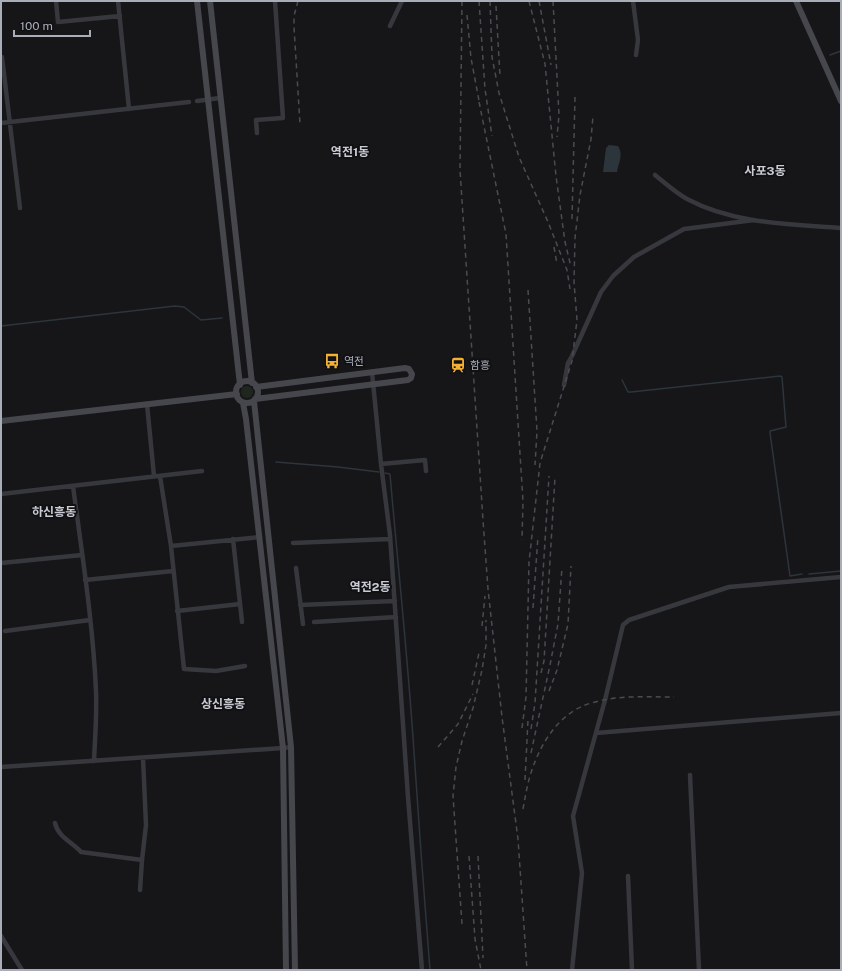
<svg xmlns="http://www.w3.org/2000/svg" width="842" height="971" font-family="'Public Sans','Noto Sans KR',sans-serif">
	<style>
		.green { fill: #1e261f }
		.water { fill: #2c353c }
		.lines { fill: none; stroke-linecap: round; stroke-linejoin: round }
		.stream { stroke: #2c353c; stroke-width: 1.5 }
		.street { stroke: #37383d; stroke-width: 4.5 }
		.secondary { stroke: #45474d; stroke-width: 6 }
		.rail { stroke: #4a4c52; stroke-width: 1.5; stroke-dasharray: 5 4; stroke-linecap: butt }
		.labels { text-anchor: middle; stroke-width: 4; stroke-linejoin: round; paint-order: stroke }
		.poi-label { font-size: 11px; fill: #a8adb8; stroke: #111113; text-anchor: start }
		.neighbourhood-label { font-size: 12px; font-weight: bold; fill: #c9ccd4; stroke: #111113 }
	</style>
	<rect width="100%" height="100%" fill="#161618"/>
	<path class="green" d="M241 392a6 6 0 1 1 12 0a6 6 0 1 1-12 0Z"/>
	<path class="water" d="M609 145 618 146C624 155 618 164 617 172H603L606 148Z"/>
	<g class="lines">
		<path class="stream" d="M830 55 841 51
			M1 326 175 306 184 307 201 320 222 318
			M622 380 628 392H631L780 376 782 377 786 427 770 431V433L790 576 802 574
			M276 462 338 467 379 472
			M385 473 390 474C398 567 408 659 414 752 419 825 424 897 430 970
			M809 574 841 571"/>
		<path class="street" d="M56 1 58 22 120 16
			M118 1 129 109
			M633 1 638 40 636 55
			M390 26 402 1
			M2 57 20 208
			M197 101 220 98
			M1 123 189 102
			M257 133 256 120 283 118 275 1
			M655 175C666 184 676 193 687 199 734 224 789 224 841 228
			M372 372 381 464 390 535 408 797 422 970
			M564 385 568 363 572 356 601 292 613 276 634 257 684 229 754 220
			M147 404 154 476
			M381 464 425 460 426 471
			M160 476 171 546 184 669 216 671 245 666
			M73 486C82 554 93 623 96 691 97 715 95 738 94 761
			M1 494 202 471
			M233 539 242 622
			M293 543 390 539
			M171 546 260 537
			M1 563 82 555
			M296 568 303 624
			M85 580 173 571
			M300 605 395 601
			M177 611 240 604
			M314 622 396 617
			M5 631 90 620
			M596 733 841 713
			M1 767 283 748 291 747
			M690 775 699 970
			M55 823C58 837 72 842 81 852L142 860
			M628 876 632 970
			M140 890 142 860 146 825 143 758
			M1 936 22 970
			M572 970 582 873 573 816 605 700 623 625 629 620 729 587 841 577"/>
		<path class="secondary" d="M197 1 240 385
			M210 1 252 383
			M796 1 841 101
			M236 392a11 11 0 1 1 22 0a11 11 0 1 1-22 0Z
			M255 399 408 380 411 378 412 374 409 369 405 368 256 387
			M254 401 291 747 295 970
			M243 403 246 419 283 748 286 970
			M1 421 237 394"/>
		<path class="rail" d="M298 1 294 16V27L300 124
			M462 1 460 170 483 520 488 589 502 717 518 839 527 970
			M479 1 485 89 492 136
			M490 1 492 57 499 93 519 157 548 222 567 270 570 289
			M529 1 545 64 556 176 565 242 571 267
			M539 1 551 65
			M553 1 559 115 557 137
			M496 6 500 76
			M467 15 471 58 480 106
			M479 102 506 234 523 501 522 540
			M572 219 575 97
			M554 247 557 264
			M528 290 537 431 535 465
			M533 608 538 536
			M482 626 485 596
			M541 673 544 661 555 477
			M472 685 479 653
			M549 691 557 670 568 624 571 566
			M522 728 526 697 529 562 540 463 572 361 577 320 574 282 575 238 580 195 591 139 593 116
			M531 729 535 703 549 476
			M438 747 458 724 473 694
			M531 753 550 665 558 624 562 567
			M525 780 528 720
			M523 809C525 798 527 786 530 776 540 743 560 710 595 702 620 695 648 697 674 697
			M469 856 475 939 481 970
			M478 856 483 958
			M462 924 453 796 456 767 462 741 473 708 482 670 486 645V620"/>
	</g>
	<defs>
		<g id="bus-bare" transform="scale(1.2)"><path d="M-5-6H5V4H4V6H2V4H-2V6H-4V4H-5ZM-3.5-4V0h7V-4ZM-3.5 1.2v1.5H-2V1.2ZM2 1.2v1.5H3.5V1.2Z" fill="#f2b134" stroke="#111113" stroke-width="2.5" paint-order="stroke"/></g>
		<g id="station-bare" transform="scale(1.2)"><path d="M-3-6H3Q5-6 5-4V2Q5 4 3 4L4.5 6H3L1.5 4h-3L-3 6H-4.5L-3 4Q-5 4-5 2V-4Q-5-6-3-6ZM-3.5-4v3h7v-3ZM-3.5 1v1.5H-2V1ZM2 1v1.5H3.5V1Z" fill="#f2b134" stroke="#111113" stroke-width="2.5" paint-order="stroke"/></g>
	</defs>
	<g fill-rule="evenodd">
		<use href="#bus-bare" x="332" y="361"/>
		<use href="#station-bare" x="458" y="365"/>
	</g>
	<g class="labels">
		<g class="poi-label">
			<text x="344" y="365">역전</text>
			<text x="470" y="369">함흥</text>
		</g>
		<g class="neighbourhood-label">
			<text x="350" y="156">역전1동</text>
			<text x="765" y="175">사포3동</text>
			<text x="54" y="516">하신흥동</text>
			<text x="370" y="591">역전2동</text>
			<text x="223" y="708">상신흥동</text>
		</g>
	</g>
	<rect width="842" height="971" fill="none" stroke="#a8adb8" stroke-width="4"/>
	<path d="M14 30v6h76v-6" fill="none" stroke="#a8adb8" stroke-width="2"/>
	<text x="20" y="30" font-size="12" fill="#a8adb8" stroke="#111113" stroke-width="3" paint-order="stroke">100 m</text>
</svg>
